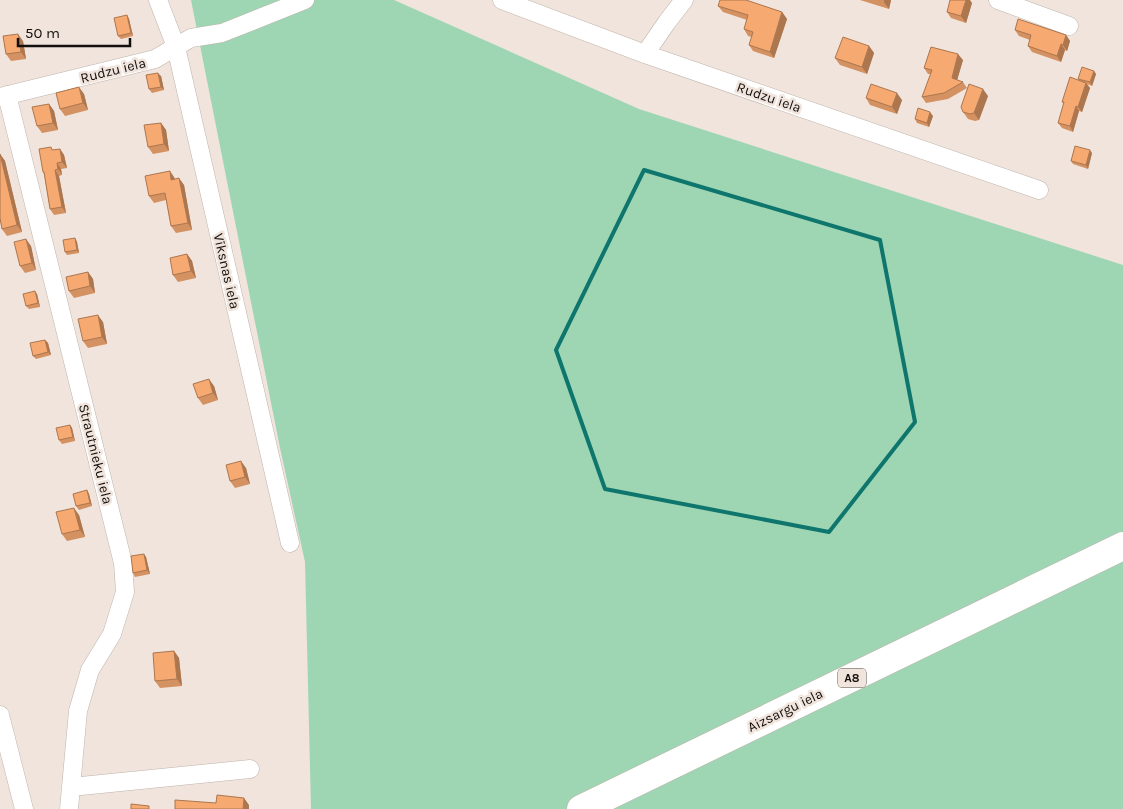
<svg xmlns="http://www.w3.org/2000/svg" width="1123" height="809" font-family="Karla,sans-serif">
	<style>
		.green { fill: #9ed6b3 }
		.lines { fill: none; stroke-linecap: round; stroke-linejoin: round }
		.street-casing { stroke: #bfb4ac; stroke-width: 19 }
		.highway-casing { stroke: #bfb4ac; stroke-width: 29 }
		.street { stroke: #fff; stroke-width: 18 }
		.highway { stroke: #fff; stroke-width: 28 }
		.wall { fill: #d49161 }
		.shaded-wall { fill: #ac764f }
		.building { fill: #f6a971; stroke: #ac764f }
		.marked { fill: none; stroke: #0f766e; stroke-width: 4; stroke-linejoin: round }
		.labels { text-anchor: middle; stroke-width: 5; stroke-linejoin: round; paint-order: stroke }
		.shield { fill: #f0e4dc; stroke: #554f4a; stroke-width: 1 }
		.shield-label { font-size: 12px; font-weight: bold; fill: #130f0c }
		.street-label { font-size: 14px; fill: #130f0c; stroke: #f0e4dc }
	</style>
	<rect width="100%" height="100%" fill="#f0e4dc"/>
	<path class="green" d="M191 0H394L639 109 1123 265V809H311L305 562 280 448Z"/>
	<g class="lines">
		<g class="street-casing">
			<path id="street" d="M158 0 176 47 290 543
				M502 0 645 54 1039 190
				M998 0 1069 26
				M645 54 667 22 684 0
				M7 95 123 563 125 592 112 634 90 670 78 711 69 809
				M0 97 155 59 191 38 222 33 305 0
				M0 715 24 809
				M71 787 250 769"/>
		</g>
		<g class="highway-casing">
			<path id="highway" d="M581 809 1123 546"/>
		</g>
		<use href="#street" class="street"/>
		<use href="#highway" class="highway"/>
	</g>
	<path class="wall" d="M860 0H891L889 9Z
		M972 3 966 23 951 18 947 12Z
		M718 6 782 12 787 19 774 58 753 51 749 45 752 37 748 36 744 29 747 20 723 12Z
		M127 15 129 19 133 36 121 39 118 36Z
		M1015 30 1066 35 1070 41 1067 51 1065 50 1061 62 1032 52 1028 46 1030 40 1019 36Z
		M23 41 26 59 11 61 6 54Z
		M869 46 874 53 867 74 840 65 835 58Z
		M963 60 957 80 963 82 967 88 948 99 926 103 922 97 931 74H928L924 68Z
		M1094 71 1096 74 1092 86 1087 84 1090 88 1082 112 1079 111 1073 132 1062 128 1058 123 1064 104 1062 102 1079 80 1078 79Z
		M161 76 164 90 152 93 149 89Z
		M84 94 88 110 65 116 60 109Z
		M988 96 979 120 975 121 968 119 963 112Z
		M866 98 902 100 897 114 870 105Z
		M49 104 54 111 58 130 42 133 37 126Z
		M933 116 929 127 917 123 915 119Z
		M161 123 166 130 169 151 153 154 148 147Z
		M60 149 64 155 67 168 61 169 62 175 59 176 66 213 54 215 50 209 44 174 43 172 53 150Z
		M1092 153 1088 169 1073 164 1071 161Z
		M0 154 5 161 22 232 7 236 2 229 1 223H0Z
		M174 177 175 179 184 185 192 230 176 233 171 226 166 200 154 203 149 196Z
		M75 238 77 242 79 253 67 255 65 252Z
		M31 246 36 270 25 273 20 266Z
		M187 254 192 261 196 278 178 282 173 275Z
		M88 272 93 279 95 293 74 298 69 291Z
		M37 294 40 307 29 309 26 306Z
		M103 322 107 344 88 348 83 341Z
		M45 340 48 343 51 355 36 359 33 356Z
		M214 386 218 400 203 405 198 398Z
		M70 425 72 428 75 441 62 444 59 440Z
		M246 468 250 484 235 488 230 481Z
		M87 490 89 494 92 506 79 510 76 506Z
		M79 515 85 537 67 541 62 534Z
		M144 554 146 557 150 574 135 577 133 573Z
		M174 651 179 658 182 686 160 688 155 681Z"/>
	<path class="shaded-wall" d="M884 0H891L889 9 884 2Z
		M966 0H970L972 3 966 23 961 16Z
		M782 12 787 19 774 58 770 52Z
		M127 15 129 19 133 36 131 33Z
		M18 34 23 41 26 59 21 52Z
		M1066 35 1070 41 1067 51 1063 45Z
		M1061 44 1065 50 1061 62 1057 56Z
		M869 46 874 53 867 74 862 67Z
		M958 54 963 60 956 84 952 78Z
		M1094 71 1096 74 1092 86 1090 82Z
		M158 73 161 76 164 90 161 87Z
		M1086 83 1090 88 1082 112 1078 107Z
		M79 87 84 94 88 110 83 103Z
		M983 89 988 96 979 120 974 113Z
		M897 93 902 100 897 114 892 107Z
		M49 104 54 111 58 130 53 123Z
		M1076 106 1079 111 1073 132 1070 126Z
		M930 112 933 116 929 127 927 123Z
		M161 123 166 130 169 151 164 144Z
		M60 149 64 155 67 168 62 162Z
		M1090 150 1092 153 1088 169 1086 165Z
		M0 154 5 161 22 232 17 225Z
		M57 163 61 169 62 175 58 169Z
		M55 170 59 176 66 213 62 207Z
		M170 171 174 177 176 187 171 180Z
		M179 178 184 185 192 230 188 223Z
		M75 238 77 242 79 253 77 250Z
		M26 239 31 246 36 270 32 263Z
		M187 254 192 261 196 278 191 271Z
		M88 272 93 279 95 293 90 286Z
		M35 291 37 294 40 307 38 303Z
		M98 315 103 322 107 344 102 337Z
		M45 340 48 343 51 355 48 352Z
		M209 379 214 386 218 400 213 393Z
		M70 425 72 428 75 441 73 437Z
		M241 461 246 468 250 484 245 477Z
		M87 490 89 494 92 506 90 503Z
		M74 508 79 515 85 537 80 530Z
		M144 554 146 557 150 574 147 570Z
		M174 651 179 658 182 686 177 679Z
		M244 798 249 805V809H243Z"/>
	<path class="building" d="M720 0H746L782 12 770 52 749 45 753 32 744 29 748 15 718 6Z
		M950 0H966L961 16 947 12Z
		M127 15 131 33 118 36 114 18Z
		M1018 19 1066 35 1063 45 1061 44 1057 56 1028 46 1031 35 1015 30Z
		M18 34 21 52 6 54 3 36Z
		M843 37 869 46 862 67 835 58Z
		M931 47 958 54 952 78 963 82 944 93 922 97 932 70 924 68Z
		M1082 67 1094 71 1090 82 1078 79Z
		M158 73 161 87 149 89 146 75Z
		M1070 77 1086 83 1078 107 1076 106 1070 126 1058 123 1064 102H1062Z
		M871 84 897 93 892 107 866 98Z
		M969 84 983 89 974 113 970 114 963 112 961 107Z
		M79 87 83 103 60 109 56 93Z
		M49 104 53 123 37 126 32 107Z
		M918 108 930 112 927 123 915 119Z
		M161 123 164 144 148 147 144 125Z
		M1075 146 1090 150 1086 165 1071 161Z
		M51 147 52 150 60 149 62 162 57 163 58 169 55 170 62 207 50 209 44 172H43L39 149Z
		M0 154 17 225 2 229 0 218Z
		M170 171 171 180 179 178 188 223 171 226 165 193 149 196 145 176Z
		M75 238 77 250 65 252 63 240Z
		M26 239 32 263 20 266 14 242Z
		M187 254 191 271 173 275 170 258Z
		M88 272 90 286 69 291 66 277Z
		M35 291 38 303 26 306 23 294Z
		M98 315 102 337 83 341 78 319Z
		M45 340 48 352 33 356 30 343Z
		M209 379 213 393 198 398 193 384Z
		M70 425 73 437 59 440 56 428Z
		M241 461 245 477 230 481 226 465Z
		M87 490 90 503 76 506 73 494Z
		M74 508 80 530 62 534 56 512Z
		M144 554 147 570 133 573 131 556Z
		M174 651 177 679 155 681 153 653Z
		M217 795 244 798 243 809H175V800L216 803Z
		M131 804 149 806V809H131Z"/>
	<path class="marked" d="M644 170 880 240 915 422 829 532 605 489 556 350Z"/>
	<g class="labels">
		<rect class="shield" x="838" y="668.5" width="28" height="19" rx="4"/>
		<g class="shield-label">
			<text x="852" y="682">A8</text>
		</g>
		<g class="street-label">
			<text transform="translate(113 70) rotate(-14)" y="5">Rudzu iela</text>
			<text transform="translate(769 97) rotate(19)" y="5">Rudzu iela</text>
			<text transform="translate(227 271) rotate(77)" y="5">Vīksnas iela</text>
			<text transform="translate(96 454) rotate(76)" y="5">Strautnieku iela</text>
			<text transform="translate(785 710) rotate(-26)" y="5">Aizsargu iela</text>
		</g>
	</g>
	<path d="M18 38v8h112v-8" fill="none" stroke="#130f0c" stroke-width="2.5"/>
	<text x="25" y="38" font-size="15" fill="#130f0c" stroke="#f0e4dc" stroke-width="4" paint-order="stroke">50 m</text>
</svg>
